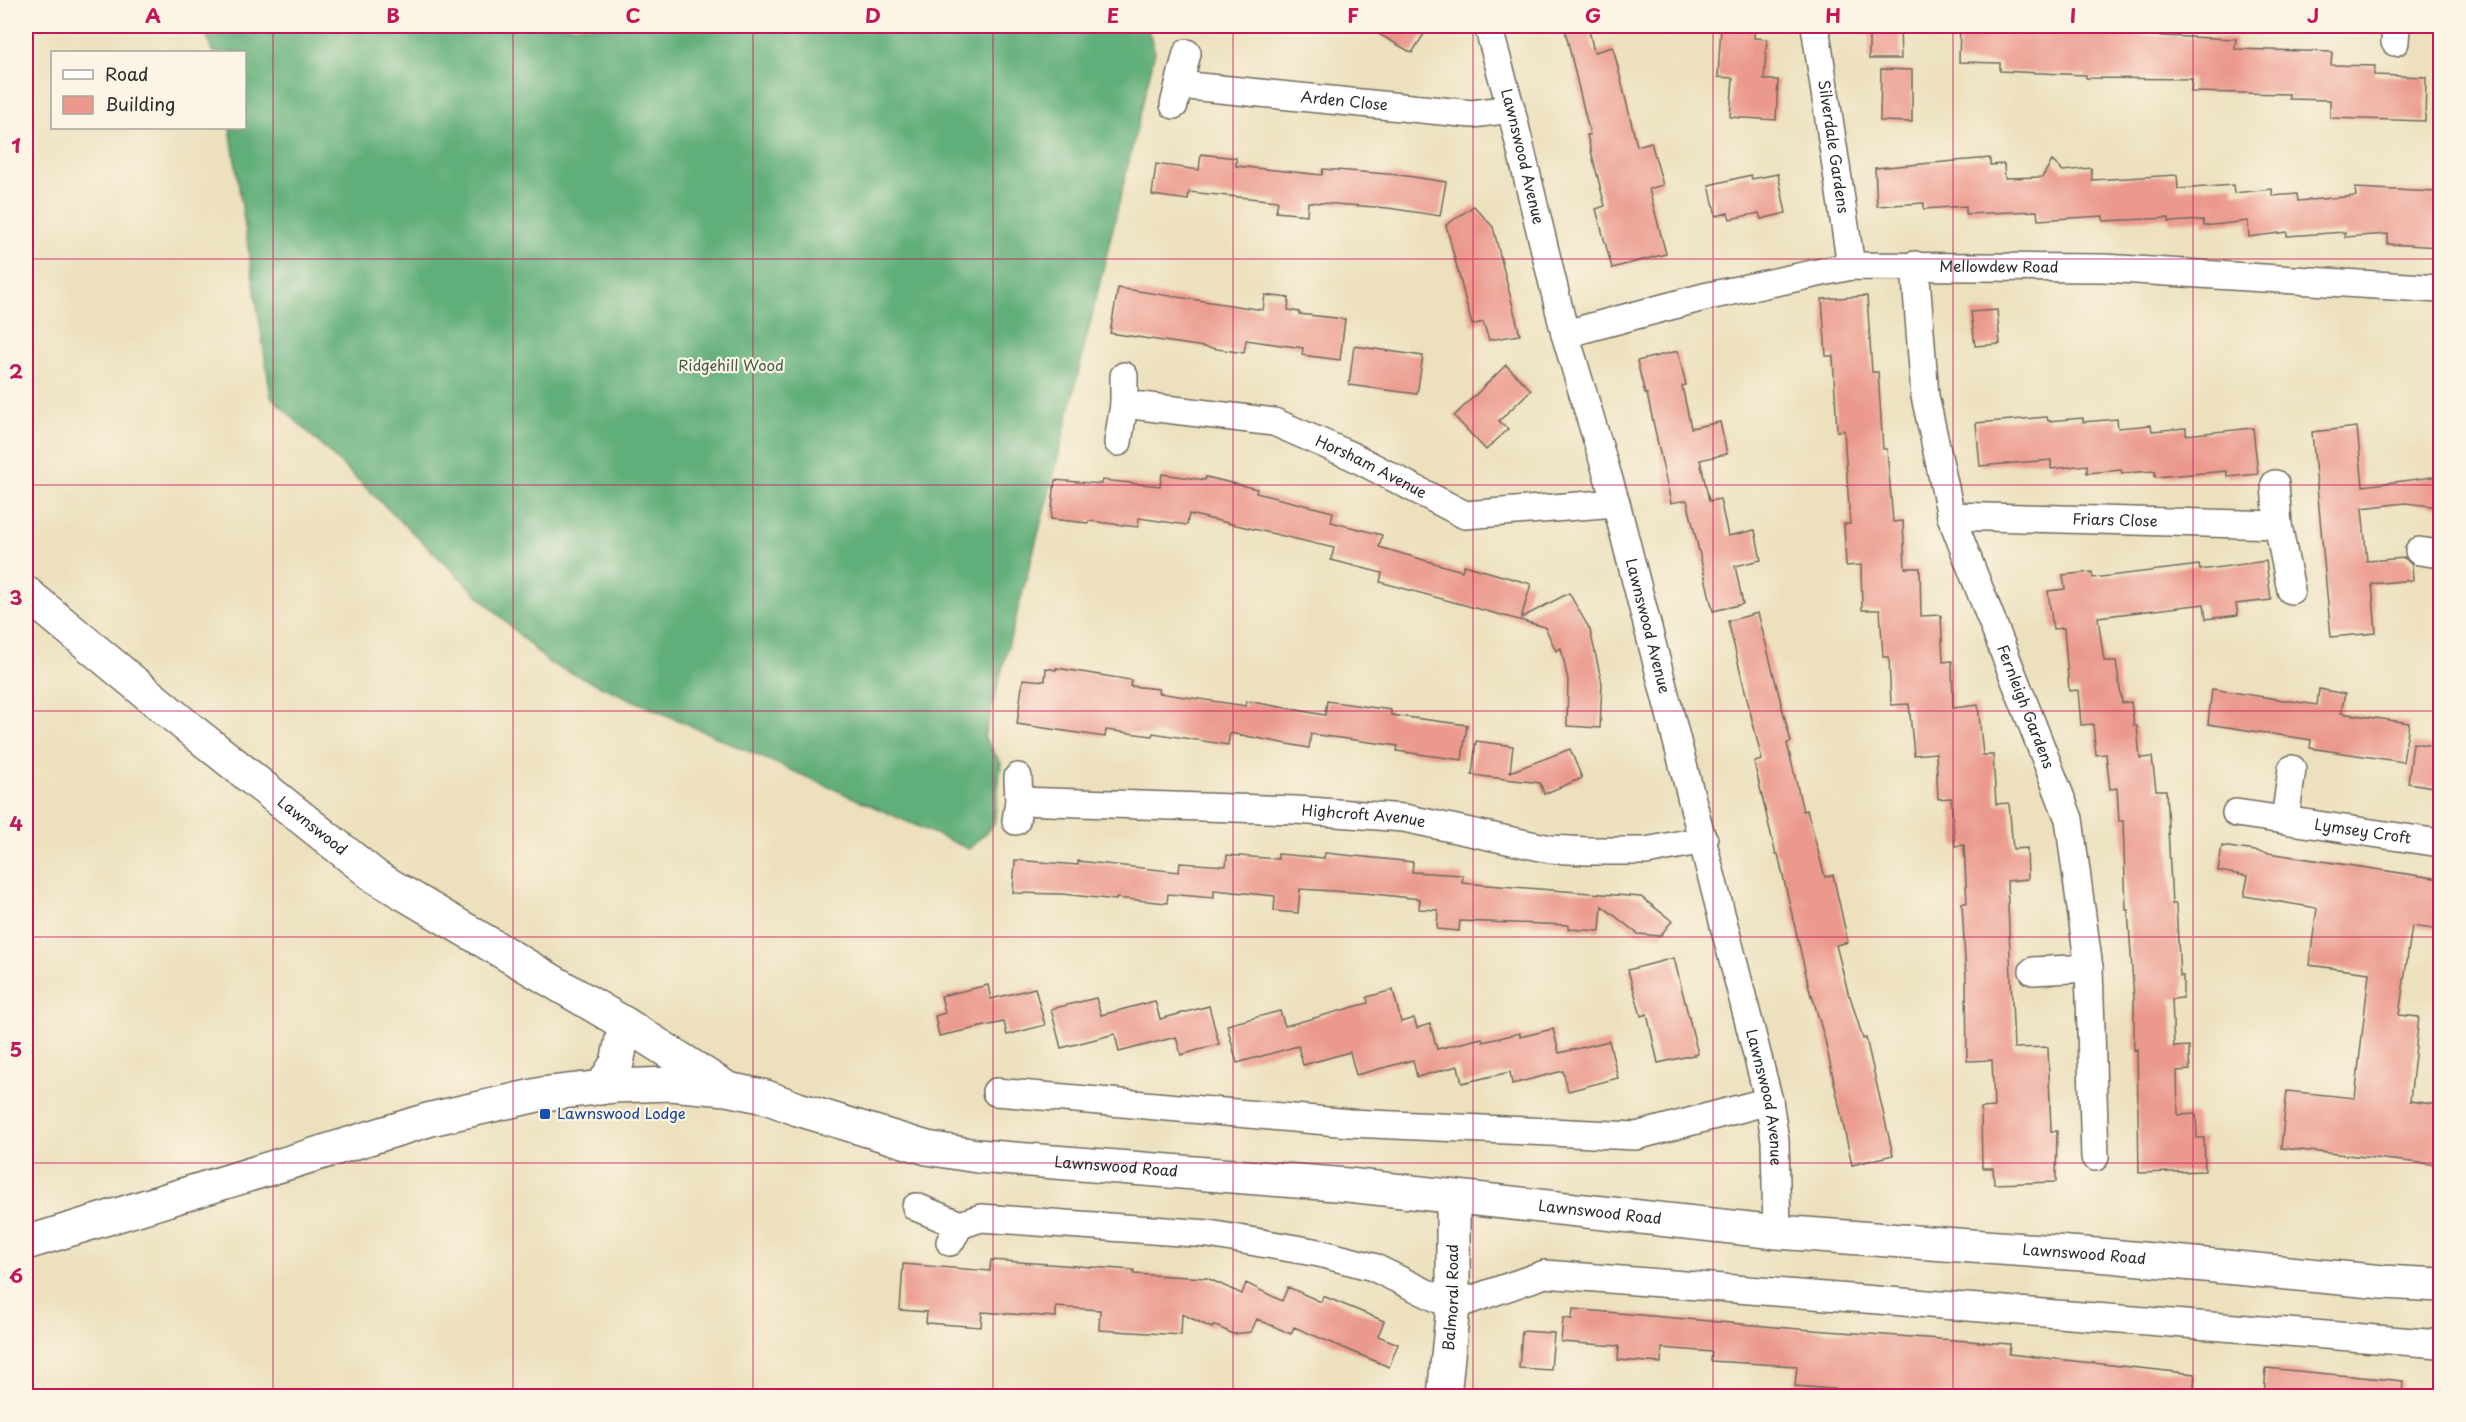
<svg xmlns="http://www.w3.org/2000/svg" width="2466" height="1422" font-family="'Playpen Sans',sans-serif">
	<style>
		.forest { fill: #60ae79; stroke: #466c52; stroke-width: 1.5 }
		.building { fill: #eb998d }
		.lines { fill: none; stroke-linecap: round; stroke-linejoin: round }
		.street-casing { stroke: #6f6a5e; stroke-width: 30 }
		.secondary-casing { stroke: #6f6a5e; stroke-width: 36 }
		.street { stroke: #fff; stroke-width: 27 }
		.secondary { stroke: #fff; stroke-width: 33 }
		.grid { fill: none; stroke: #c2185b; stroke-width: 1.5; stroke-opacity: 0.55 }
		.transit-dot { fill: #1a4fb4; stroke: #fcf5e5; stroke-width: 2 }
		.labels { text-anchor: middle; stroke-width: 4.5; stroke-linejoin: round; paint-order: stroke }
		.street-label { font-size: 15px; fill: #2b2b2b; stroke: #fcf5e5 }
		.park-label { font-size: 15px; fill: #415b49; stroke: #fcf5e5 }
		.transit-label { font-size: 15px; fill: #164399; stroke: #fcf5e5; text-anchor: start }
		.neatline { fill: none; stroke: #c2185b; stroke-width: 2 }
		.grid-label { font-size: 20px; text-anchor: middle; font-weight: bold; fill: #c2185b }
	</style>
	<rect width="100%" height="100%" fill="#fcf5e5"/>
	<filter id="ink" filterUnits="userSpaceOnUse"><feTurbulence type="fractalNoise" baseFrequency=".0167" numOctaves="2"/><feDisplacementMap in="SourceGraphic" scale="12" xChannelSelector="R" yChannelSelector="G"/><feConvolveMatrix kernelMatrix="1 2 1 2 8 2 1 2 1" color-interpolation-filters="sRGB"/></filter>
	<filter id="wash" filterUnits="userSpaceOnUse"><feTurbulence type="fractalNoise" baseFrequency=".008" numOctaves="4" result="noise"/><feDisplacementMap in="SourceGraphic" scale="24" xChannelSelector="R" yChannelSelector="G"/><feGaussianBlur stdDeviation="1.35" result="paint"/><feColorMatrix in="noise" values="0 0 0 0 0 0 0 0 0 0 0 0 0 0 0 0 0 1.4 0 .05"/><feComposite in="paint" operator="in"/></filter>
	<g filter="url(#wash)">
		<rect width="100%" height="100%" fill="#ece0bd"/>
		<path class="forest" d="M204 26H1147L1155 52 1054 474 984 737 1001 763 994 825 969 849 549 663 271 397 230 128H244V52H212Z"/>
		<g id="blocks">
			<path class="building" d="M1365 26H1429L1412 53Z
				M1564 26H1588L1594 52 1613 47 1637 146 1651 142 1663 185 1649 189 1666 254 1612 268 1596 209 1605 206 1587 135H1590Z
				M1721 26H1755L1754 38 1767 39 1764 80H1778L1776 120 1730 117 1733 78 1718 77Z
				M1869 26H1900L1901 59H1869Z
				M1960 26H2140V35L2236 39 2235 49 2332 52 2331 65 2375 66 2374 75 2426 77 2425 121 2330 118V100L2289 99V94L2191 92 2192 79 2086 78V75L2000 71V63L1959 62Z
				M1881 69 1912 70V122L1880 121Z
				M1201 154 1236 158V166L1322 175 1323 169 1400 175 1446 182 1440 216 1388 208 1308 202 1307 215 1276 212 1278 201 1189 192 1188 200 1152 195 1156 164 1199 170Z
				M1990 158V165L2004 164 2005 178 2042 177 2052 161 2063 171 2091 168 2092 180 2177 175 2178 189 2233 185 2234 193 2272 189V196L2297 194 2298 201 2356 196 2355 188 2435 192 2434 200 2440 201V247L2388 244V234L2345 237V232L2287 236V232L2249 237 2248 221 2204 226 2203 220 2169 222V218L2103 221V216L2038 220 2037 211 1966 214V206L1924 209V203L1877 206 1875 168Z
				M1778 174 1786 213 1761 219 1759 213 1730 219 1728 213 1716 216 1709 185 1751 175 1752 179Z
				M1474 206 1493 227 1520 335 1489 340 1483 322 1472 325 1446 225Z
				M1118 288 1263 310 1265 295 1289 298 1288 310 1299 312V314L1345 319 1340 360 1302 355 1303 348 1246 340 1244 353 1110 333Z
				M1867 296 1872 372H1878L1883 449H1887L1893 522 1903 521 1905 568H1920L1921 616 1941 615 1943 662 1952 661 1953 708 1978 705 1983 755H1993L1996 804 2009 803 2013 849 2027 848 2028 879 2007 881 2014 1048 2048 1047 2051 1131H2057L2056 1182 1994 1184 1993 1168H1982L1981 1108 1994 1107 1992 1060 1967 1061 1966 979 1962 903H1967L1964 845 1955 846 1951 798 1938 799 1936 753 1914 755 1909 704 1891 705 1889 657H1883L1880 610H1862L1861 565 1846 566 1844 524H1850L1844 430 1837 431 1833 356H1826L1822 299Z
				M1997 310 2000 344 1975 346 1971 312Z
				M1354 346 1423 356 1417 394 1349 385Z
				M1678 351 1686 385 1682 386 1691 428 1720 422 1727 454 1700 460 1709 501 1720 499 1728 536 1755 530 1761 560 1735 566 1743 604 1713 611 1687 500 1671 503 1647 394H1645L1637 361Z
				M1506 365 1531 390 1499 421 1508 429 1486 450 1454 416Z
				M2047 417 2048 421 2083 418V422L2117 419 2118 428 2151 425 2152 431 2186 428V435L2253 428 2258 474 2227 477V471L2155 477V471L2122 473 2121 470 2087 473V465L2051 469V460L1980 466 1976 423Z
				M2357 427 2363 486 2440 476V507L2405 503 2362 508 2367 561 2405 558 2412 565 2413 580 2372 584 2376 633 2331 637 2312 432Z
				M1162 474 1205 480 1206 477 1257 489 1256 493 1333 512 1331 522 1382 535 1379 547 1462 571 1464 565 1531 584 1521 618 1569 593 1590 630 1602 683 1600 728 1567 726 1568 680 1561 648 1556 651 1545 627 1380 582 1382 573 1331 560 1334 548 1189 514 1187 525 1139 518 1138 527 1089 521 1088 523 1051 519 1055 480 1101 484 1102 480 1160 486Z
				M2266 561 2271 600 2236 604 2238 615 2206 619 2204 604 2098 617 2104 661H2116L2122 703 2131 702 2134 726H2137L2140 758 2152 757 2156 790H2166L2172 904H2176L2180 976H2183V998L2172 999 2174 1047 2189 1046V1059L2190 1070 2177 1071 2178 1115 2196 1114 2197 1138H2204L2205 1171 2139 1173 2137 1049 2134 1050V999L2128 910H2126L2123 821H2119L2117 788 2110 789 2106 754 2096 755 2093 724 2081 725 2078 690 2069 691 2064 628 2053 629 2048 591 2065 589 2063 575 2092 572 2093 578 2199 565 2200 570Z
				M1758 613 1791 742 1787 743 1803 811 1807 810 1825 877 1833 875 1848 942 1836 945 1849 996H1850L1863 1039 1866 1038 1893 1155 1852 1165 1825 1040 1812 995 1811 996 1778 854H1776L1769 826 1754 762 1762 760 1728 621Z
				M1046 668 1056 670V668L1131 680 1130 686 1159 689 1158 693 1246 706 1247 701 1325 715 1327 701 1391 710V715L1467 725 1462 760 1397 751 1398 746 1311 734 1309 748 1230 733 1228 745 1153 733 1152 736 1106 730 1105 737 1017 724 1023 679 1045 681Z
				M2212 689 2317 705 2319 689 2345 694 2341 713 2409 723 2403 762 2310 748 2311 740 2208 724Z
				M1476 741 1513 746 1510 772 1570 749 1582 778 1544 794 1540 783 1472 775Z
				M2413 743 2440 747V788L2408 783Z
				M2222 846 2440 879V930L2412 926 2399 1015 2419 1017 2410 1101 2440 1105V1165L2281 1148 2287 1091 2355 1098 2369 973 2309 965 2317 908 2244 896 2248 876 2218 871Z
				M1325 853 1413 862 1412 872 1463 875 1462 883 1641 897 1672 921 1660 936 1638 934 1602 906 1600 931 1568 929V925L1460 921 1459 931 1437 929 1438 910 1419 909 1420 899 1364 893 1300 889 1298 913 1274 911 1275 896 1214 890V898L1168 894 1167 903 1116 898V900L1062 894 1013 893 1015 860 1078 865V861L1179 872 1180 863 1226 866 1227 855 1278 859V854L1324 858Z
				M1674 958 1698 1054 1658 1063 1647 1014 1641 1016 1628 970Z
				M988 985 991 999 1035 988 1045 1025 1007 1035 1004 1022 939 1036 935 1016 945 1013 941 996Z
				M1393 990 1401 1022 1414 1018 1417 1028 1430 1024 1437 1049 1482 1038 1483 1042 1520 1033V1037L1553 1029 1559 1053 1609 1041 1618 1078 1568 1091 1563 1071 1512 1084 1510 1072 1462 1083 1458 1066 1417 1077 1413 1060 1356 1075 1350 1052 1303 1065 1298 1046 1237 1063 1227 1025 1280 1011 1285 1026 1368 1003 1367 997Z
				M1096 998 1101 1015 1155 1001 1160 1019 1209 1006 1219 1044 1181 1055 1176 1037 1119 1052 1115 1034 1061 1048 1051 1009Z
				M991 1260 1134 1270V1274L1207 1278 1242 1294 1246 1283 1282 1301 1288 1287 1321 1302 1323 1296 1384 1321 1378 1336 1398 1344 1389 1367 1294 1327 1291 1334 1257 1319 1251 1332 1233 1334 1214 1325 1212 1328 1182 1314 1181 1335 1099 1330 1100 1310 1056 1307V1317L982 1312 981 1327 926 1323 927 1312 900 1310 903 1264 990 1271Z
				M1573 1309 1799 1329 2010 1344 2009 1354 2195 1374 2193 1396H1974L1885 1390V1393L1795 1386 1797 1366 1711 1361 1712 1352 1662 1348 1661 1363 1618 1360 1619 1346 1561 1342 1563 1318 1572 1319Z
				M1522 1331 1554 1333 1551 1370 1519 1368Z
				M2266 1368 2403 1381 2402 1396H2264Z"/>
		</g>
	</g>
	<g filter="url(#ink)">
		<use href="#blocks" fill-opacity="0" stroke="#6f6a5e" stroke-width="1.5"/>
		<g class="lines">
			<g class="street-casing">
				<g id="street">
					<path id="s1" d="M1488 26 1511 109 1565 334 1616 503 1769 1101 1775 1140 1777 1232"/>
					<path id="s2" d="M1815 26 1851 266"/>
					<path d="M2395 42 2396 26"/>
					<path id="s3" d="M1179 85 1472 114 1511 109"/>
					<path d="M1174 105 1187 53"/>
					<path id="s4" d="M1915 265 1925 396 1951 516 2069 819 2089 968 2095 1157"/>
					<path id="s5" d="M1565 334 1704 297 1851 266 2104 268 2440 289"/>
					<path id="s6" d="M1124 404 1274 422 1352 456 1465 515 1616 503"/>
					<path d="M1118 442 1124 404V376"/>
					<path d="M2275 484 2278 525 2291 590"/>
					<path id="s7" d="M1951 516 2278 525"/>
					<path d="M2419 551 2440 554"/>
					<path id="s8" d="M1019 801 1296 810 1404 818 1550 849 1588 851H1646L1704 840"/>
					<path id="s9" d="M2236 813 2440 843"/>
					<path d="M2285 820 2292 769"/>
					<path d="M1016 821 1019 801 1018 777"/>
					<path d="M2033 971 2089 968"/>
					<path d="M996 1092 1350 1123 1636 1136 1769 1101"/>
					<path d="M916 1207 960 1225 950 1242"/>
					<path d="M960 1225 981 1218 1209 1234 1319 1253 1373 1267 1453 1306 1545 1274 2440 1344"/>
				</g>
			</g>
			<g class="secondary-casing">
				<g id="secondary">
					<path id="s10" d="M26 593 190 729 376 877 625 1024 723 1086"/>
					<path d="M601 1088 617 1063 625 1024"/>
					<path id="s11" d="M26 1243 431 1119 542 1094 614 1086 669 1084 727 1089 766 1097 798 1109 927 1148 977 1156 1348 1185 1777 1232 2110 1256 2383 1282 2440 1285"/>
					<path id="s12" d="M1444 1396 1453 1306V1198"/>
				</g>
			</g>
			<use href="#street" class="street"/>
			<use href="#secondary" class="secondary"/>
		</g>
	</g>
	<path class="grid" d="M273 26V1396M513 26V1396M753 26V1396M993 26V1396M1233 26V1396M1473 26V1396M1713 26V1396M1953 26V1396M2193 26V1396M26 259H2440M26 485H2440M26 711H2440M26 937H2440M26 1163H2440"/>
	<rect class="transit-dot" x="539" y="1108" width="12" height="12" rx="3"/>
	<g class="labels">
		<g class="street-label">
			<text dy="5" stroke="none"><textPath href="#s3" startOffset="166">Arden Close</textPath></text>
			<text dy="5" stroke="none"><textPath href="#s2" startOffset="122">Silverdale Gardens</textPath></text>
			<text dy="5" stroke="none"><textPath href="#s1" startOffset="135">Lawnswood Avenue</textPath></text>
			<text dy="5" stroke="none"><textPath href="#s5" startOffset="442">Mellowdew Road</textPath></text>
			<text dy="5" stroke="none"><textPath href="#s6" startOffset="258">Horsham Avenue</textPath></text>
			<text dy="5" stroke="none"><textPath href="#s7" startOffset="164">Friars Close</textPath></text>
			<text dy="5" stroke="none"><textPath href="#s1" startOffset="621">Lawnswood Avenue</textPath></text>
			<text dy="5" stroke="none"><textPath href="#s4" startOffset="459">Fernleigh Gardens</textPath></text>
			<text dy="5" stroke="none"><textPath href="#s8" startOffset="345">Highcroft Avenue</textPath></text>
			<text dy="5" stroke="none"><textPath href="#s10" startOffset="369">Lawnswood</textPath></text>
			<text dy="5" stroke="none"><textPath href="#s9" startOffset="128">Lymsey Croft</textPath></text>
			<text dy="5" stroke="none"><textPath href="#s1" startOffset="1107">Lawnswood Avenue</textPath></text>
			<text dy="5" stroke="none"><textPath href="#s11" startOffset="1122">Lawnswood Road</textPath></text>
			<text dy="5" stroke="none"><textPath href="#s11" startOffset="1608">Lawnswood Road</textPath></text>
			<text dy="5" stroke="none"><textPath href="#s11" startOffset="2094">Lawnswood Road</textPath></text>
			<text dy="5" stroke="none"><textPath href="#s12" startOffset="99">Balmoral Road</textPath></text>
		</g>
		<g class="park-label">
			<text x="731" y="371">Ridgehill Wood</text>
		</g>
		<g class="transit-label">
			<text x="557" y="1119">Lawnswood Lodge</text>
		</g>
	</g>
	<rect width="2466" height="1422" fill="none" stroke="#fcf5e5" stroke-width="66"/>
	<rect x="51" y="51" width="195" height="78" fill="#fcf5e5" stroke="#a8a49b" stroke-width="1.5"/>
	<rect x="63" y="70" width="30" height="9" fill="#ffffff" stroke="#a8a49b" stroke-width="1.5"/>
	<text x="105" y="81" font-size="18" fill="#2b2b2b">Road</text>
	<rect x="63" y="96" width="30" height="18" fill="#eb998d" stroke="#a8a49b" stroke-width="1.5"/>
	<text x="105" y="111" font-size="18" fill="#2b2b2b">Building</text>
	<rect x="33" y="33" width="2400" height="1356" class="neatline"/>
	<g class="grid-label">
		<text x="153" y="23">A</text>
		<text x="393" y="23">B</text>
		<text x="633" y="23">C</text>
		<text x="873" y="23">D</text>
		<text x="1113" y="23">E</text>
		<text x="1353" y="23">F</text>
		<text x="1593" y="23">G</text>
		<text x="1833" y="23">H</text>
		<text x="2073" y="23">I</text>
		<text x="2313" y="23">J</text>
		<text x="16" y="153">1</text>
		<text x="16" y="379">2</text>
		<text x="16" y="605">3</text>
		<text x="16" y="831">4</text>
		<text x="16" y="1057">5</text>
		<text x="16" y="1283">6</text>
	</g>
</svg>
